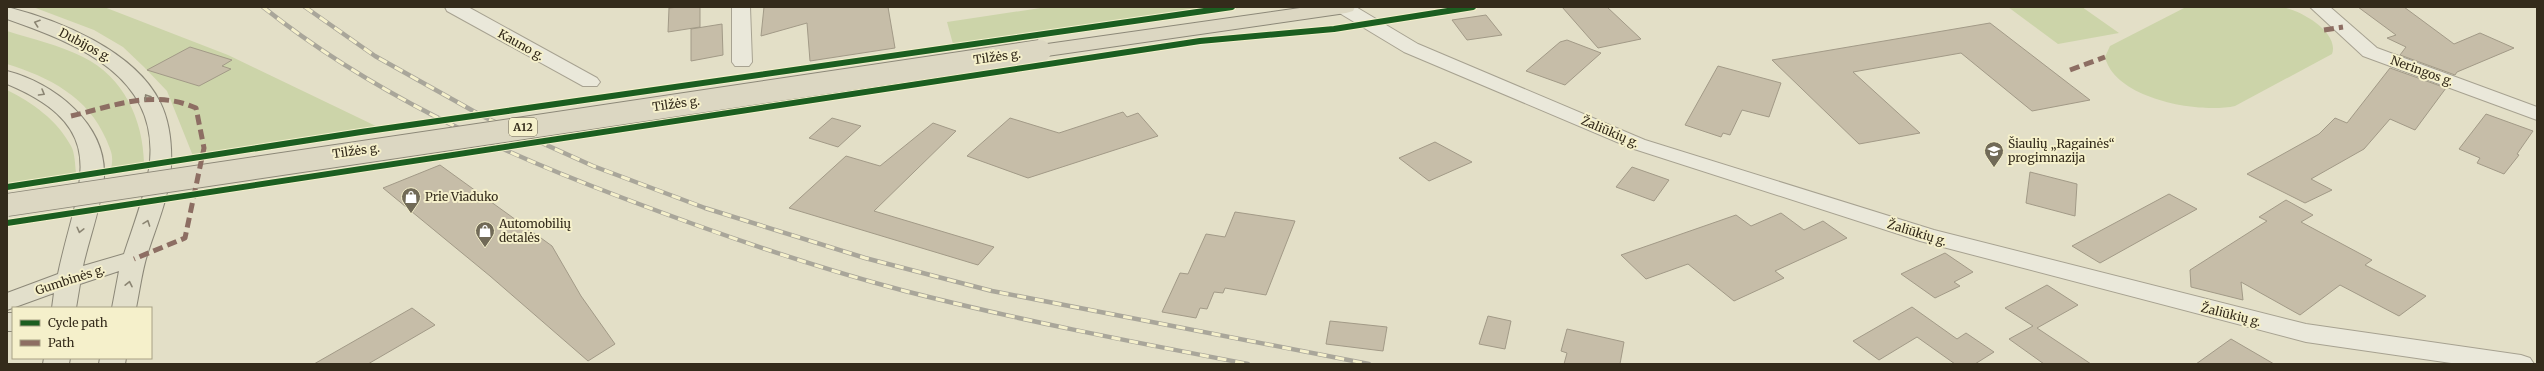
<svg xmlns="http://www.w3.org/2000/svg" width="2544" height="371" font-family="Merriweather,serif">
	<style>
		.green { fill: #ccd4a9 }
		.building { fill: #c6bda8; stroke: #a29a87 }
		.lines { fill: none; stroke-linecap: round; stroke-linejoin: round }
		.minor-casing { stroke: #a7a291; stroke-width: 2 }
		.primary-casing { stroke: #8c8878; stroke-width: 2 }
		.trunk-casing { stroke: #8c8878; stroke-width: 2 }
		.minor { fill: #eae8da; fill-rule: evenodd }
		.primary { fill: #e2dfcb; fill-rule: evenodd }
		.trunk { fill: #dcd7c2; fill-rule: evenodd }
		.rail-casing { stroke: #a9a69a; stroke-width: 4.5 }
		.rail { stroke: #f5f0cb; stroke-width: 3; stroke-dasharray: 9; stroke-linecap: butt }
		.trunk-bridge-casing { stroke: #8c8878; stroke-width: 24; stroke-linecap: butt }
		.trunk-bridge { stroke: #dcd7c2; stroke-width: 22 }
		.quiet { stroke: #8d6e63; stroke-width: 5; stroke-dasharray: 10 5; stroke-linecap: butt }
		.cycleway-casing { stroke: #f5f0cb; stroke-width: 8 }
		.cycleway { stroke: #1b5e20; stroke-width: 6 }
		.oneway { stroke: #8b8573 }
		.labels { text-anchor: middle; stroke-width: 4; stroke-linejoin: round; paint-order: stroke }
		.shield { fill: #f5f0cb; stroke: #6e6650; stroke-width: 1 }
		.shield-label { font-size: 11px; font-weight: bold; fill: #342b1b }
		.street-label { font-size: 12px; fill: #342b1b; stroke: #f5f0cb }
		.poi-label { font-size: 12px; fill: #342b1b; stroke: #f5f0cb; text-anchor: start }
	</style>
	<rect width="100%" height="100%" fill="#e3dfc7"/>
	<path class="green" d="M33 7H104L228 55 380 128 193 156 167 91 144 67 123 47 94 30Z
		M1047 7H1248L1035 35 1034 32 953 44 947 22Z
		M2008 7H2082L2119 33 2058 44Z
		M2186 7C2216 7 2252 3 2281 7 2299 9 2340 32 2332 54L2235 106C2199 114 2115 99 2105 57L2110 46Z
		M7 31C32 39 59 45 83 57 124 77 143 120 144 163L111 168C114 156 111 151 106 139 88 97 49 77 7 64Z
		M7 90C33 103 57 120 71 146 75 153 75 165 76 173L7 184Z"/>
	<path class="building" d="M679 7H700V27L668 32 669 8Z
		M764 7H888L895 48 810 61 807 23 761 36Z
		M1562 7H1607L1641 39 1598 48Z
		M2358 7H2404L2454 44 2480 33 2514 48 2457 72 2455 75 2400 55 2406 47 2387 38 2396 35Z
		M1486 15 1502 35 1467 40 1452 20Z
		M1990 23 2090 100 2032 111 1961 53 1853 72 1920 133 1859 144 1772 60Z
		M722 24 723 55 691 61V29Z
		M1567 40 1601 53 1565 85 1526 71 1560 42Z
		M190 47 232 60 222 66 231 69 199 86 147 70Z
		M1718 66 1781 83 1769 117 1742 110 1730 135 1723 133 1721 137 1685 125Z
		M2390 68 2446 88 2415 130 2390 119 2364 149 2311 179 2332 190 2305 203 2247 174 2319 134 2335 118 2347 123Z
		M1123 112 1127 117 1138 113 1158 136 1028 178 967 156 1010 118 1059 133Z
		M2486 114 2533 131 2517 154 2519 155 2504 174 2477 163 2480 158 2459 149Z
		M832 118 861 126 838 147 809 138Z
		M933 123 956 131 874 211 994 247 978 265 789 208 846 156 880 166Z
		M1435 142 1472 162 1429 181 1399 158Z
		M440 165 552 246 581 296 615 344 588 361 490 276 383 188Z
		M1632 167 1669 180 1654 201 1616 187Z
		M2030 172 2077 184 2075 216 2026 203Z
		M2169 194 2197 209 2100 263 2072 246Z
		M2286 200 2313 215 2301 222 2372 260 2365 265 2426 296 2399 316 2340 285 2300 315 2241 282 2243 300 2191 287 2190 270 2267 221 2259 217Z
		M1235 212 1295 221 1266 295 1225 288 1223 293 1214 292 1207 309 1200 308 1196 318 1162 312 1180 273 1188 274 1206 234 1225 237Z
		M1781 213 1804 230 1823 221 1847 238 1775 271 1784 278 1734 301 1688 264 1646 279 1621 255 1736 215 1751 226Z
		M1945 253 1973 272 1954 282 1960 286 1935 298 1901 274Z
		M2047 285 2078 305 2037 328 2091 364H2044L2009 339 2033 326 2005 308Z
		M1912 307 1957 339 1966 333 1994 352 1975 364H1955L1917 337 1879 360 1853 341Z
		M412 308 435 325 368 364H314Z
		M1488 316 1511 321 1505 349 1479 344Z
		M1330 321 1387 327 1383 351 1326 344Z
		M1567 329 1624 342 1620 364H1564L1567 353 1561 351Z
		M2231 339 2274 364H2196Z"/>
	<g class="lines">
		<g class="minor-casing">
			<path id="minor" d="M445 7H468L597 78 600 82 597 86H583L447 11Z
				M732 7H750L752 62 749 66H735L732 62Z
				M1334 7H1356L1418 44 1645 140 1934 230 2306 324 2521 355 2530 358 2534 364H2458L2306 342 1920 241 1631 148 1404 52 1336 11Z
				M2310 7H2330L2377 48 2537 107V120L2363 56Z"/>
		</g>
		<g class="primary-casing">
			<path id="primary" d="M7 7C59 20 135 51 160 102 170 122 172 146 171 167 169 197 157 224 148 252 142 270 140 289 136 308H112L119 271 80 284 76 308H52L54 293 7 310V293L58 274C76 186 117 130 7 84V71C54 83 107 124 104 177 102 204 89 239 83 266L124 254C133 226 144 199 149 169 163 77 78 44 7 19Z
				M7 313H13V331H7Z
				M44 358H70L69 364H43Z
				M100 358H126L125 364H99Z"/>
		</g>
		<g class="trunk-casing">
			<path id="trunk" d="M1307 7H1355L1353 11 1346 13 1040 57 1033 55 1030 51 1033 47 1040 45Z"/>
		</g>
		<use href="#minor" class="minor"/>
		<use href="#primary" class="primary"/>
		<use href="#trunk" class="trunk"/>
		<g class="rail-casing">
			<path id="rail" d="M263 7C370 92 495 150 623 198 715 233 810 266 905 291 1018 320 1133 342 1248 364
				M305 7 375 56 484 117 593 166 705 208 865 258 992 291 1369 364"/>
		</g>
		<use href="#rail" class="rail"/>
		<g class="trunk-bridge-casing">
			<path id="trunk-bridge" d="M7 205 1040 51"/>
		</g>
		<use href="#trunk-bridge" class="trunk-bridge"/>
		<path class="quiet" d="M2324 30 2343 27
			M2070 70 2105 57
			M71 116C114 106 153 89 196 108L204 148 185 238 134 259"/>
		<g class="cycleway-casing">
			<path id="cycleway" d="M7 187 361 132 1232 7
				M7 223 1200 41 1334 29 1473 7"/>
		</g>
		<use href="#cycleway" class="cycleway"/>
	</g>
	<defs><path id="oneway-chevron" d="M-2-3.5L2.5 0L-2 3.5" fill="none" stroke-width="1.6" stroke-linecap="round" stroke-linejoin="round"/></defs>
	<g class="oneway">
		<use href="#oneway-chevron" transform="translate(37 23) rotate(-161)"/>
		<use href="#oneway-chevron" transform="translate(42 93) rotate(30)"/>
		<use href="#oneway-chevron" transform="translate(147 97) rotate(-122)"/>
		<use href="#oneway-chevron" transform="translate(147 223) rotate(-70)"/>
		<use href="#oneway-chevron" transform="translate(80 230) rotate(104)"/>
		<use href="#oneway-chevron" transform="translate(129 284) rotate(-78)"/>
	</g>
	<defs>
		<g id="school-pin" transform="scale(1)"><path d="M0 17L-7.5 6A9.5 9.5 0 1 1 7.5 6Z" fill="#716a57" stroke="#f5f0cb"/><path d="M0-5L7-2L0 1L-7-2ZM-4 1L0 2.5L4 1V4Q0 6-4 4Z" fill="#fff"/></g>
		<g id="shop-pin" transform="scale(1)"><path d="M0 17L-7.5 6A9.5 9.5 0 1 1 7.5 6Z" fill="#716a57" stroke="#f5f0cb"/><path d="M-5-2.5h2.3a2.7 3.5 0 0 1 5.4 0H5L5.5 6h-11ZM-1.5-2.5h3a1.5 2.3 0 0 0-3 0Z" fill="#fff"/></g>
	</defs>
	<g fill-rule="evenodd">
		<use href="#school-pin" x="1994" y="151"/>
		<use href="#shop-pin" x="411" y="197"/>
		<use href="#shop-pin" x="485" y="231"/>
	</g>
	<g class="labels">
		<rect class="shield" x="509" y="118" width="28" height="18" rx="3"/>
		<g class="shield-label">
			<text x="523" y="131">A12</text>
		</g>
		<g class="street-label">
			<text transform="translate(85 45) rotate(28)" y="4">Dubijos g.</text>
			<text transform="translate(521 45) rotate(29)" y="4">Kauno g.</text>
			<text transform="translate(997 57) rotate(-8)" y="4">Tilžės g.</text>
			<text transform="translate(2422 71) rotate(20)" y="4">Neringos g.</text>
			<text transform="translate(676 104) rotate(-8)" y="4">Tilžės g.</text>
			<text transform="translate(1610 132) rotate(23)" y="4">Žaliūkių g.</text>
			<text transform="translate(356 151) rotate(-8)" y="4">Tilžės g.</text>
			<text transform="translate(1917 233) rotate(17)" y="4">Žaliūkių g.</text>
			<text transform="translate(70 280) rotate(-18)" y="4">Gumbinės g.</text>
			<text transform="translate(2231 315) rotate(14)" y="4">Žaliūkių g.</text>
		</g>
		<g class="poi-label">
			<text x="2008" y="148">Šiaulių „Ragainės“<tspan x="2008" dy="14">progimnazija</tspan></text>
			<text x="425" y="201">Prie Viaduko</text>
			<text x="499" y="228">Automobilių<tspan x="499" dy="14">detalės</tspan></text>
		</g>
	</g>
	<rect width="2544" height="371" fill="none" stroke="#342b1b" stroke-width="16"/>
	<rect x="12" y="307" width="140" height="52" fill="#f5f0cb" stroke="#a8a185"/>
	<rect x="20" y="320" width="20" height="6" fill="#1b5e20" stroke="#a8a185"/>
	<text x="48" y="327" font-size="12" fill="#342b1b">Cycle path</text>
	<rect x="20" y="340" width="20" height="6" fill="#8d6e63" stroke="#a8a185"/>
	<text x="48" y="347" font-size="12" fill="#342b1b">Path</text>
</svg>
